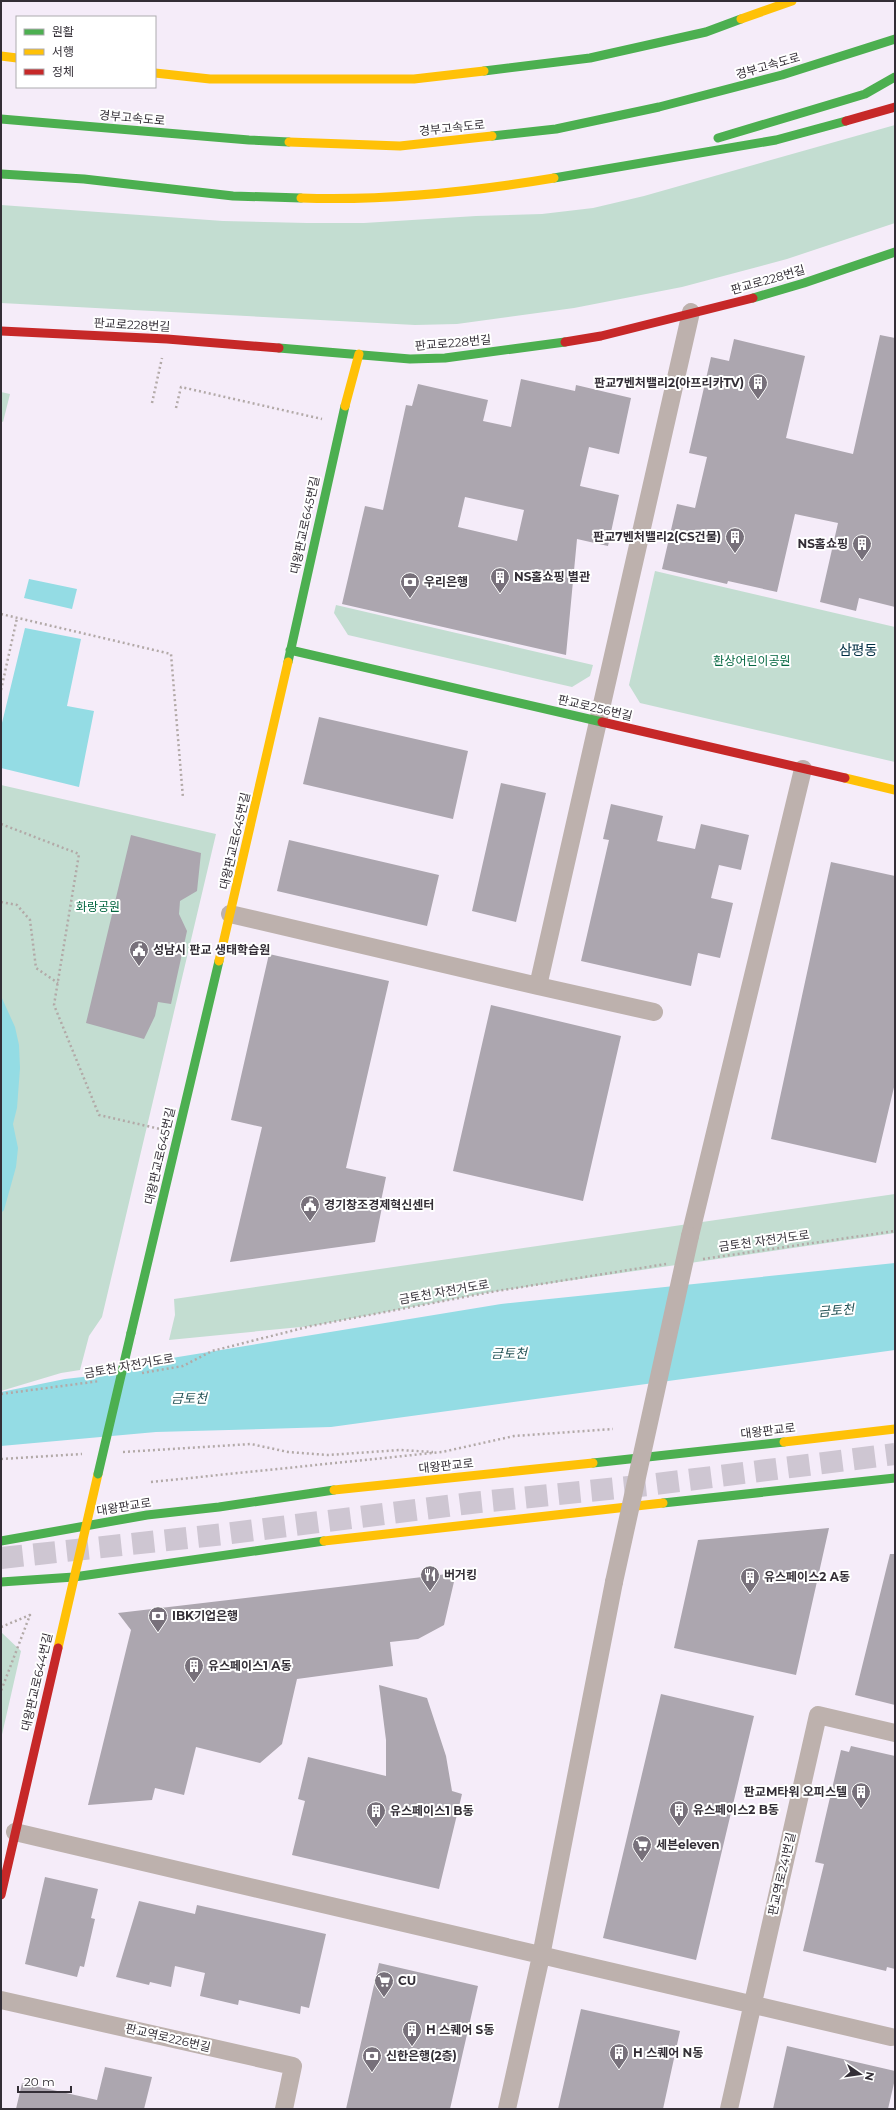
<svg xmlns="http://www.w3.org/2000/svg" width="896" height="2110" font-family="Montserrat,'Noto Sans KR',sans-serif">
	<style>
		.green { fill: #c3ddd1 }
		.water { fill: #94dce4 }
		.building { fill: #aca6af; fill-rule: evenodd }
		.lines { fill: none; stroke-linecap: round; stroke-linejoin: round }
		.primary-tunnel { stroke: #cec6d2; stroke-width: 22; stroke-dasharray: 22 11; stroke-linecap: butt }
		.path { stroke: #b2a9a7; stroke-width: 2.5; stroke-dasharray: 2 3; stroke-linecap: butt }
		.street { stroke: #bdb1ad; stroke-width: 18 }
		.fast { stroke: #4caf50; stroke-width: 9 }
		.slow { stroke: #ffc107; stroke-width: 9 }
		.jam { stroke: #c62828; stroke-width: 9 }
		.street-bridge { stroke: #bdb1ad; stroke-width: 18 }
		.fast-bridge { stroke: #4caf50; stroke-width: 9 }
		.labels { text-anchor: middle; stroke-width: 4; stroke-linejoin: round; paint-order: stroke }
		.street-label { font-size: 12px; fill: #332e36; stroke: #fff }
		.poi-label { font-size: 12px; font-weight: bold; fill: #332e36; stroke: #fff; text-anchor: start }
		.park-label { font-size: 12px; fill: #046741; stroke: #fff }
		.water-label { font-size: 13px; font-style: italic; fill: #245356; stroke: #fff }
		.quarter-label { font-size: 14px; fill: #002e43; stroke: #fff }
	</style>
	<rect width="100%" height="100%" fill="#f5ecf9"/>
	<path class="green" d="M895 125V223L787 259 682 287 574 308 457 324 415 325 1 303V205L223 221 307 223H364L476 216 542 214 593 208 644 196Z
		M1 392 10 394 3 422 1 421Z
		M655 571 895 627V762L640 703 629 685Z
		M336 605 593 665 590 676 572 687 348 635 334 613Z
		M1 785 216 834 102 1317 89 1336 80 1370 61 1373 1 1391Z
		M895 1194V1233L491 1292 311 1326 169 1340 175 1315 174 1299Z
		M1 1632 21 1651 1 1739Z"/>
	<path class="water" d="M29 579 77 589 72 609 24 598Z
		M25 628 81 639 67 706 94 711 79 787 1 768V727Z
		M1 996 15 1027 19 1045 20 1068 17 1108 13 1124 18 1148 16 1167 4 1210 1 1213Z
		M895 1263V1350L331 1427 156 1432 1 1446V1392L65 1379 118 1373 172 1358 501 1304Z"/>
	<path class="building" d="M880 335 895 338V607L859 598 856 611 820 602 838 523 795 514 777 592 728 581 727 584 662 569 677 504 695 508 707 457 689 453 711 357 729 361 734 339 805 356 786 438 853 454Z
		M521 379 575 391 576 385 631 398 619 454 589 447 580 486 619 495 608 546 577 539 566 655 342 604 365 506 383 510 406 405 412 406 418 384 488 400 483 421 511 427ZM465 497 524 510 517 541 458 527Z
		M319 717 468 751 453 819 303 784Z
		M501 783 546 793 516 922 472 911Z
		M611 804 663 816 657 841 695 849 701 824 749 835 741 870 719 865 711 898 733 903 720 958 698 953 691 986 581 961 609 840 603 839Z
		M131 835 201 853 197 891 180 901 179 914 187 931 171 1004 158 1002 155 1016 144 1039 86 1023Z
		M289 840 439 875 427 926 277 891Z
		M831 862 895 876V1083L876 1163 771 1139Z
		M269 954 389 981 346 1168 386 1177 381 1201 383 1202 375 1242 230 1262 262 1127 231 1120Z
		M491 1005 621 1036 583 1201 453 1171Z
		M829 1528 796 1675 674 1648 698 1540Z
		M890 1554H895V1705L855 1695Z
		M456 1573 444 1625 418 1639 390 1642 393 1666 297 1679 282 1744 260 1763 196 1747 184 1795 155 1788 152 1800 88 1805 131 1630 118 1613Z
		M379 1685 427 1698 446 1756 452 1791 462 1794 439 1889 292 1855 305 1801 298 1799 308 1757 386 1776V1740Z
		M661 1694 754 1716 696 1960 603 1938Z
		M851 1746 895 1756V1969L887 1967 886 1971 803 1951 824 1864 815 1862 841 1750 849 1752Z
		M45 1877 98 1889 91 1918 95 1919 84 1967 80 1966 77 1977 25 1964Z
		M139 1901 195 1914 197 1905 326 1934 309 2008 301 2006 300 2014 239 2000 238 2005 200 1996 205 1973 175 1966 171 1987 150 1982 149 1985 116 1977Z
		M379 1963 478 1986 450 2109H346Z
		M581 2009 680 2031 663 2109H558Z
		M787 2046 895 2071V2079L888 2109H773Z
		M105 2067 152 2077 144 2109H16L22 2083 97 2100Z"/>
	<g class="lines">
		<path class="primary-tunnel" d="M1 1558 224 1534 471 1503 648 1485 895 1454"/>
		<path class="path" d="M152 403 162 358
			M176 408 181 387 322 419
			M1 614 171 654 183 798
			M1 690 17 618
			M1 824 79 854 54 1005 99 1115 160 1129
			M1 902 17 905 30 920 36 968 58 983
			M703 1259 895 1231
			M142 1373 183 1366 212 1351 311 1326 491 1292 666 1264
			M1 1394 100 1381
			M123 1452 251 1444 288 1452 328 1455 400 1450 433 1452
			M1 1459 82 1454
			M151 1482 442 1452 514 1436 613 1429
			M1 1627 30 1615 1 1691"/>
		<path class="street" d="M230 914 538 986 691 312
			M538 986 654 1012
			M690 1236 803 769
			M15 1832 891 2037
			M1 2000 293 2066 284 2109
			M507 2109 541 1956 614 1582
			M729 2109 818 1715 895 1733"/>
		<path class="fast" d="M484 71 590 58 706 32 741 19
			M1 119 249 140 289 142
			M492 136 556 129 659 107 782 75 895 39
			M718 138 865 94 895 77
			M1 174 84 179 233 196 301 198
			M554 178 776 140 846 121
			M753 298 804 283 895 252
			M279 348 410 359 445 358 565 342
			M290 650 602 722
			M288 662 345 406
			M131 1333 219 961
			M593 1463 784 1442
			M663 1503 895 1478
			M1 1541 147 1515 219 1507 334 1490
			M1 1582 74 1577 324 1541"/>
		<path class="slow" d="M741 19 792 1
			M1 56 17 58
			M155 73 210 79H414L484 71
			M289 142 400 146 492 136
			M301 198C385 201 471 192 554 178
			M345 406 359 354
			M845 778 895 790
			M219 961 288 662
			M784 1442 895 1429
			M334 1490 593 1463
			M324 1541 663 1503
			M58 1648 98 1474"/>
		<path class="jam" d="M846 121 895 107
			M1 331 167 339 279 348
			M565 342 601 336 753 298
			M602 722 845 778
			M1 1895 58 1648"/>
		<path class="street-bridge" d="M614 1582 690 1236"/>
		<path class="fast-bridge" d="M98 1474 131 1333"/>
	</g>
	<defs>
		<g id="building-pin" transform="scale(1)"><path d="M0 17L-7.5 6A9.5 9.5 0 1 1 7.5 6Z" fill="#77707a" stroke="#fff"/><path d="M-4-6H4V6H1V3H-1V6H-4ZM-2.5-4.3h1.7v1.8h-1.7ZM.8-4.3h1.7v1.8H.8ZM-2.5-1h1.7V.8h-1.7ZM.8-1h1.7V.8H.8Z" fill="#fff"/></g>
		<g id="bank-pin" transform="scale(1)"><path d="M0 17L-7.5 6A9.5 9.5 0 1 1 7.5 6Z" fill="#77707a" stroke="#fff"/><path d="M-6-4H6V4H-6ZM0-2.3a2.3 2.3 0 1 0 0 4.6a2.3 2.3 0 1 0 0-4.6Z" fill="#fff"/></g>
		<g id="civic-pin" transform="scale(1)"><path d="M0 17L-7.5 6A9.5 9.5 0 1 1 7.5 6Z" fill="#77707a" stroke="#fff"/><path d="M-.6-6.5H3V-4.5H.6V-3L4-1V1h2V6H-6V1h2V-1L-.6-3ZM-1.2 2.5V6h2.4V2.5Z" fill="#fff"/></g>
		<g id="restaurant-pin" transform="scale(1)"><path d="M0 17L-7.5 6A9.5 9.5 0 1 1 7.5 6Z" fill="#77707a" stroke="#fff"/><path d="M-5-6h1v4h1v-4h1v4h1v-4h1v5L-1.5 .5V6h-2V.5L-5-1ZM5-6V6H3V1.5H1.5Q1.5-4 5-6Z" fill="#fff"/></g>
		<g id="supermarket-pin" transform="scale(1)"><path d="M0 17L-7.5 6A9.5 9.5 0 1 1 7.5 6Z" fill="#77707a" stroke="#fff"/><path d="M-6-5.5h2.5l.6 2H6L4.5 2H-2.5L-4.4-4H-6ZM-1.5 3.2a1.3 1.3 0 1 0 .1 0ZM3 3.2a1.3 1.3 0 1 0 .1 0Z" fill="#fff"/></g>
	</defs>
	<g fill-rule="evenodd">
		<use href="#building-pin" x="758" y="383"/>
		<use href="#building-pin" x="735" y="537"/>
		<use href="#building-pin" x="862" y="544"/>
		<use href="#building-pin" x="500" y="577"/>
		<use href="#bank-pin" x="410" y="582"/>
		<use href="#civic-pin" x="139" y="950"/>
		<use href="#civic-pin" x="310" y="1205"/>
		<use href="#restaurant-pin" x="430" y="1575"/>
		<use href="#building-pin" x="750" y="1577"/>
		<use href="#bank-pin" x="158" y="1616"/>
		<use href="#building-pin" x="194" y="1666"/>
		<use href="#building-pin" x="861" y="1792"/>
		<use href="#building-pin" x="679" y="1810"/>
		<use href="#building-pin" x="376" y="1811"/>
		<use href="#supermarket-pin" x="642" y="1845"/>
		<use href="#supermarket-pin" x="384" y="1981"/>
		<use href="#building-pin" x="412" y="2030"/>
		<use href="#building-pin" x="619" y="2053"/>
		<use href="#bank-pin" x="372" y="2056"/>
	</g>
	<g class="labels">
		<g class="street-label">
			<text transform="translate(768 66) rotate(-16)" y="4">경부고속도로</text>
			<text transform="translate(132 118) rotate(5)" y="4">경부고속도로</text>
			<text transform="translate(452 128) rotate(-6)" y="4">경부고속도로</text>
			<text transform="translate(768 280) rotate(-16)" y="4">판교로228번길</text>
			<text transform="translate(132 325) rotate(3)" y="4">판교로228번길</text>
			<text transform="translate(453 343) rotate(-5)" y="4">판교로228번길</text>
			<text transform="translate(305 525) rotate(-78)" y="4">대왕판교로645번길</text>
			<text transform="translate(595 708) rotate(13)" y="4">판교로256번길</text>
			<text transform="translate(235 841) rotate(-77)" y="4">대왕판교로645번길</text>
			<text transform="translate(160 1156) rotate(-77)" y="4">대왕판교로645번길</text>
			<text transform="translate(764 1241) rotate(-8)" y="4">금토천 자전거도로</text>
			<text transform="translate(444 1292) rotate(-10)" y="4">금토천 자전거도로</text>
			<text transform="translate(129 1366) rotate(-10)" y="4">금토천 자전거도로</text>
			<text transform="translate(768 1431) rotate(-7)" y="4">대왕판교로</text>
			<text transform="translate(446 1466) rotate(-6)" y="4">대왕판교로</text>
			<text transform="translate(124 1507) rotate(-9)" y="4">대왕판교로</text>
			<text transform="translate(37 1682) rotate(-77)" y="4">대왕판교로644번길</text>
			<text transform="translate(782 1874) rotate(-77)" y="4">판교역로241번길</text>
			<text transform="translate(168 2038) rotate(13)" y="4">판교역로226번길</text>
		</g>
		<g class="poi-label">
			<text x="744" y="387" text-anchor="end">판교7벤처밸리2(아프리카TV)</text>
			<text x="721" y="541" text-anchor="end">판교7벤처밸리2(CS건물)</text>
			<text x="848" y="548" text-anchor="end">NS홈쇼핑</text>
			<text x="514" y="581">NS홈쇼핑 별관</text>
			<text x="424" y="586">우리은행</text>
			<text x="153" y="954">성남시 판교 생태학습원</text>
			<text x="324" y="1209">경기창조경제혁신센터</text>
			<text x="444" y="1579">버거킹</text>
			<text x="764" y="1581">유스페이스2 A동</text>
			<text x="172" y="1620">IBK기업은행</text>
			<text x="208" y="1670">유스페이스1 A동</text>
			<text x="847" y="1796" text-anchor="end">판교M타워 오피스텔</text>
			<text x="693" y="1814">유스페이스2 B동</text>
			<text x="390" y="1815">유스페이스1 B동</text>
			<text x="656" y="1849">세븐eleven</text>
			<text x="398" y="1985">CU</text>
			<text x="426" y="2034">H 스퀘어 S동</text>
			<text x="633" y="2057">H 스퀘어 N동</text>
			<text x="386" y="2060">신한은행(2층)</text>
		</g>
		<g class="park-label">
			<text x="752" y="665">환상어린이공원</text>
			<text x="98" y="911">화랑공원</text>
		</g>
		<g class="water-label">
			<text transform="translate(836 1310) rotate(-5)" y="5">금토천</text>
			<text x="509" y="1358">금토천</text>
			<text x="189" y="1403">금토천</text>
		</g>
		<g class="quarter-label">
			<text x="858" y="655">삼평동</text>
		</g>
	</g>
	<rect width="896" height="2110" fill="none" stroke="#332e36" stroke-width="4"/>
	<rect x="16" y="16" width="140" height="72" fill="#ffffff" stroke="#adabaf"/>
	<rect x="24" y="29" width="20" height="6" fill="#4caf50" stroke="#adabaf"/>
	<text x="52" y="36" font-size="12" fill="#332e36">원활</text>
	<rect x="24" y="49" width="20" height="6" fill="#ffc107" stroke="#adabaf"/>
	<text x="52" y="56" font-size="12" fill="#332e36">서행</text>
	<rect x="24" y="69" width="20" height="6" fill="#c62828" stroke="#adabaf"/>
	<text x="52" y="76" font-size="12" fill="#332e36">정체</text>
	<g transform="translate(860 2074) rotate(103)" stroke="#ffffff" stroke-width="3" paint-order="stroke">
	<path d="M0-3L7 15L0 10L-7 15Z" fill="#332e36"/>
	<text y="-6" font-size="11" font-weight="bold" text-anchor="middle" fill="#332e36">N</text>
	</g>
	<path d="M18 2086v6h53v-6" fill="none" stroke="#332e36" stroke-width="2"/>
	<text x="24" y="2086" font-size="12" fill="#332e36" stroke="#ffffff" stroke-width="3" paint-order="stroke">20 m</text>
</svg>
